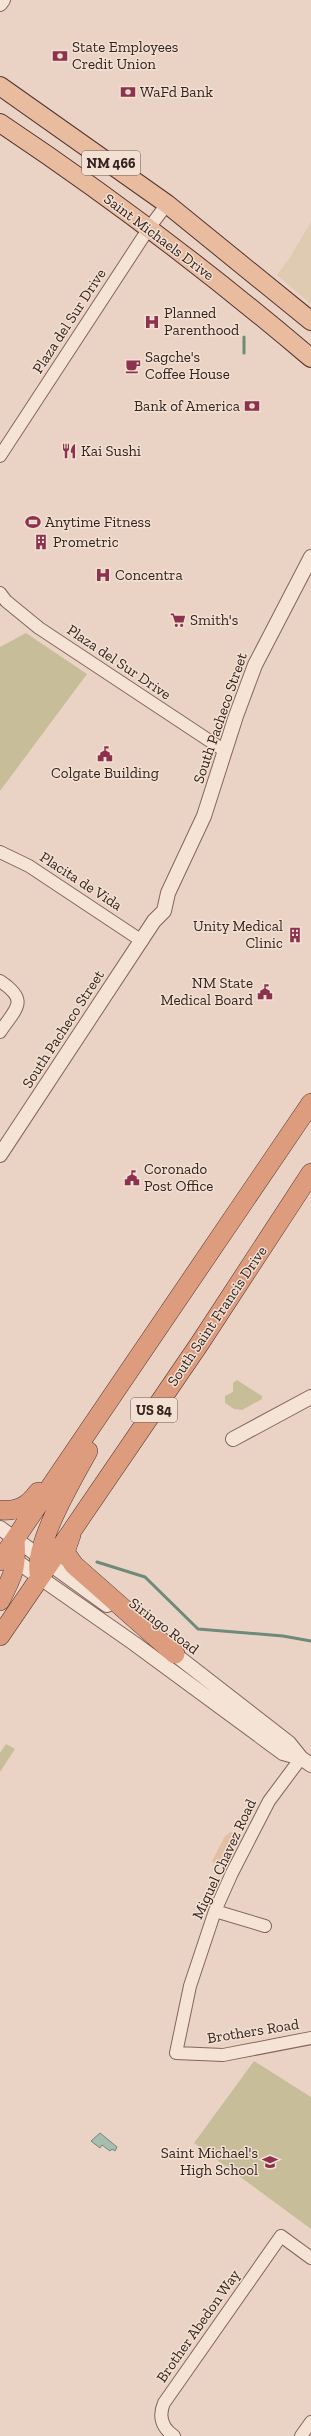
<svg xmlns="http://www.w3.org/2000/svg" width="311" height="2436" font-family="'Zilla Slab',serif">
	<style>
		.farmland { fill: #dfcab2 }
		.green { fill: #c7be99 }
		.sand { fill: #e3bfa3 }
		.water { fill: #a6bdaf; stroke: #6d8a7a }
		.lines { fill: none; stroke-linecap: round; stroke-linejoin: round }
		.stream { stroke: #6d8a7a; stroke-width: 3 }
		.minor-casing { stroke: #83655c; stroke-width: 14 }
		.tertiary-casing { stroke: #83655c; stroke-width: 16 }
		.primary-casing { stroke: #513530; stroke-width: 20 }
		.trunk-casing { stroke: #513530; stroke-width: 20 }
		.minor { stroke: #f5e3d6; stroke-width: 12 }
		.tertiary { stroke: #f5e3d6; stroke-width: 14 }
		.primary { stroke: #eabc9f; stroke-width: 18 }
		.trunk { stroke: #de9c7e; stroke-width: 19 }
		.labels { text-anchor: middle; stroke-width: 3; stroke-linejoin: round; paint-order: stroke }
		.shield { fill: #f2e0d3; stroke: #6d5c55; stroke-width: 1 }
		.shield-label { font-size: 14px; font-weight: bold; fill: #34231f }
		.poi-label { font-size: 15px; fill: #34231f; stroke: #f2e0d3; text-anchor: start }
		.street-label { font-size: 15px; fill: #34231f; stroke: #f2e0d3 }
	</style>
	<rect width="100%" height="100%" fill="#ead3c4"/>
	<path class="farmland" d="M311 222V304L277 275 289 259Z"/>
	<path class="green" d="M26 633 87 674 0 791V647Z
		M237 1380 262 1396V1399L242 1410 234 1409 225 1403V1396L233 1392V1383Z
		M6 1744 15 1749 0 1772V1753Z
		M254 2061 311 2097V2229L194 2143Z"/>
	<path class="sand" d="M231 1832 234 1833 218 1867 212 1861 225 1836Z"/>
	<path class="water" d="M100 2133 117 2147 115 2151 112 2149 110 2151 102 2145 100 2148 91 2141Z"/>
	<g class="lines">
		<path class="stream" d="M244 337V353
			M97 1562 145 1577 198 1629 283 1636 311 1641"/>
		<g class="minor-casing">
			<path id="minor" d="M0 456 149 228 167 204
				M0 593 6 601 39 628 225 751
				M0 852 29 866 142 941
				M0 981C30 1001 16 1008 0 1032
				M301 1758 269 1801 232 1873 215 1911 190 1986 176 2053 223 2055 311 2038
				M215 1911 265 1926
				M174 2436C162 2428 158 2417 164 2403L281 2236 311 2258
				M301 2436 311 2422"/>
		</g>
		<g class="tertiary-casing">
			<path id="tertiary" d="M0 4 3 0
				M0 1155 154 921 164 911 168 893 204 816 236 716 255 665 311 557
				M233 1439 311 1397
				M0 1528 107 1605
				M9 1556 135 1644 268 1742 283 1753 301 1758
				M168 1649 289 1743 301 1758 311 1765"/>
		</g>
		<g class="primary-casing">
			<path id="primary" d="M0 86 167 204 311 321
				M0 123C108 195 212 274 311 358"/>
		</g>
		<g class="trunk-casing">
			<path id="trunk" d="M0 1510C17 1512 28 1506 38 1492
				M71 1535 65 1552 74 1565 175 1654
				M0 1561 311 1103
				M40 1577C30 1550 74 1477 88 1451
				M0 1601C13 1576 17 1568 15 1539
				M0 1636 200 1343 311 1173"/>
		</g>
		<use href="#minor" class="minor"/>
		<use href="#tertiary" class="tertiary"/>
		<use href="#primary" class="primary"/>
		<use href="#trunk" class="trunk"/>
	</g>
	<defs>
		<g id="bank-bare" transform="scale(1.2)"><path d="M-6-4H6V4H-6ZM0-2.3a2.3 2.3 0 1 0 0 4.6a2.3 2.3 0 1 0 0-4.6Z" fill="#8c324e" stroke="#f2e0d3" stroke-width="2.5" paint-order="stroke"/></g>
		<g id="hospital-bare" transform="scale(1.2)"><path d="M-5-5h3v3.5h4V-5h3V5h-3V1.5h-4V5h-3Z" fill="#8c324e" stroke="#f2e0d3" stroke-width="2.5" paint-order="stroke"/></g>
		<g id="cafe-bare" transform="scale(1.2)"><path d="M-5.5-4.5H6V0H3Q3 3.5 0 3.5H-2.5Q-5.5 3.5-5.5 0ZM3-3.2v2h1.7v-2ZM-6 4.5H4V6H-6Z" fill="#8c324e" stroke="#f2e0d3" stroke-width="2.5" paint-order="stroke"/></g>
		<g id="restaurant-bare" transform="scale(1.2)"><path d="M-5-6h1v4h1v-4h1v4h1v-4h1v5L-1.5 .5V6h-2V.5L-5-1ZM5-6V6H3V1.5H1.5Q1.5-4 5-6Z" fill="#8c324e" stroke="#f2e0d3" stroke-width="2.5" paint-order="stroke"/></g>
		<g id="stadium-bare" transform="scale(1.2)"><path d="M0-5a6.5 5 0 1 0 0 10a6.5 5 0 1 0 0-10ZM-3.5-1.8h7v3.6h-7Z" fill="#8c324e" stroke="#f2e0d3" stroke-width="2.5" paint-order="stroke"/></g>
		<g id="building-bare" transform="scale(1.2)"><path d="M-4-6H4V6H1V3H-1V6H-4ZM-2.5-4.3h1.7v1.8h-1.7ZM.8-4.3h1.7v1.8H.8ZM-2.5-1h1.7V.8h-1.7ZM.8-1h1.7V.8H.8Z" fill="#8c324e" stroke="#f2e0d3" stroke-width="2.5" paint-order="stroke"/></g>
		<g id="supermarket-bare" transform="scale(1.2)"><path d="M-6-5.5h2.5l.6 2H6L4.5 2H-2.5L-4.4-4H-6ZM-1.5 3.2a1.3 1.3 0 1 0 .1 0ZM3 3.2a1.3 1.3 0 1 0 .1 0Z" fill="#8c324e" stroke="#f2e0d3" stroke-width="2.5" paint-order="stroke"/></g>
		<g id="civic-bare" transform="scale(1.2)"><path d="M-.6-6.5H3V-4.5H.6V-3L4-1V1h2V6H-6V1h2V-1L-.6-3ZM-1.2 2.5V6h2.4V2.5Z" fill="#8c324e" stroke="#f2e0d3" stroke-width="2.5" paint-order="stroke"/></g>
		<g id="school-bare" transform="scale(1.2)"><path d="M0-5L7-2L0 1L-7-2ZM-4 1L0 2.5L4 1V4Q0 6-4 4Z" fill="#8c324e" stroke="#f2e0d3" stroke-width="2.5" paint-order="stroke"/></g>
	</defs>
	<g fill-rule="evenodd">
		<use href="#bank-bare" x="60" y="56"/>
		<use href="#bank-bare" x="128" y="92"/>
		<use href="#hospital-bare" x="152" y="322"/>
		<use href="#cafe-bare" x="133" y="366"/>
		<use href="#bank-bare" x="252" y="406"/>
		<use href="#restaurant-bare" x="69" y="451"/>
		<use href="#stadium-bare" x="33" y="522"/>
		<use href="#building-bare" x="41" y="542"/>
		<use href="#hospital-bare" x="103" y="575"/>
		<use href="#supermarket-bare" x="178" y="620"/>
		<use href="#civic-bare" x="105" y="754"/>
		<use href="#building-bare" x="295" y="935"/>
		<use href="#civic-bare" x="265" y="992"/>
		<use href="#civic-bare" x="132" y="1178"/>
		<use href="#school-bare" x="270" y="2162"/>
	</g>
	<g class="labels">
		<g class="shield">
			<rect x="82" y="151" width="58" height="24" rx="3"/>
			<rect x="131" y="1398" width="46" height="24" rx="3"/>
		</g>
		<g class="shield-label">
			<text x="111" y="168">NM 466</text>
			<text x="154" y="1415">US 84</text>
		</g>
		<g class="poi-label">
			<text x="72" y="52">State Employees<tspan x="72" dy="17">Credit Union</tspan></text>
			<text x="140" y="97">WaFd Bank</text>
			<text x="164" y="318">Planned<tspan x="164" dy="17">Parenthood</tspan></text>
			<text x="145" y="362">Sagche's<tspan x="145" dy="17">Coffee House</tspan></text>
			<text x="240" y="411" text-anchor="end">Bank of America</text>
			<text x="81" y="456">Kai Sushi</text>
			<text x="45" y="527">Anytime Fitness</text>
			<text x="53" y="547">Prometric</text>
			<text x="115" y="580">Concentra</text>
			<text x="190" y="625">Smith's</text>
			<text x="105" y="778" text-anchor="middle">Colgate Building</text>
			<text x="283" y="931" text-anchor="end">Unity Medical<tspan x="283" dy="17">Clinic</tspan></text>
			<text x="253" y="988" text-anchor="end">NM State<tspan x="253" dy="17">Medical Board</tspan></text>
			<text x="144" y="1174">Coronado<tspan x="144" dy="17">Post Office</tspan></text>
			<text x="258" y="2158" text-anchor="end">Saint Michael's<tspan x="258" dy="17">High School</tspan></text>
		</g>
		<g class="street-label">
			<text transform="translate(159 237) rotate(37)" y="5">Saint Michaels Drive</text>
			<text transform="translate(69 321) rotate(-57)" y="5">Plaza del Sur Drive</text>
			<text transform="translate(119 662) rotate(34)" y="5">Plaza del Sur Drive</text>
			<text transform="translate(220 718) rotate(-71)" y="5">South Pacheco Street</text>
			<text transform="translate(81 881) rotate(33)" y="5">Placita de Vida</text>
			<text transform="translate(63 1029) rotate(-57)" y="5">South Pacheco Street</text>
			<text transform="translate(217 1316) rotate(-56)" y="5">South Saint Francis Drive</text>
			<text transform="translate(164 1626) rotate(37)" y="5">Siringo Road</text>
			<text transform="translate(224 1859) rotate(-65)" y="5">Miguel Chavez Road</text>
			<text transform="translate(253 2031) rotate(-9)" y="5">Brothers Road</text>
			<text transform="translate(198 2326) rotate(-55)" y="5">Brother Abedon Way</text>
		</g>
	</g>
</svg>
